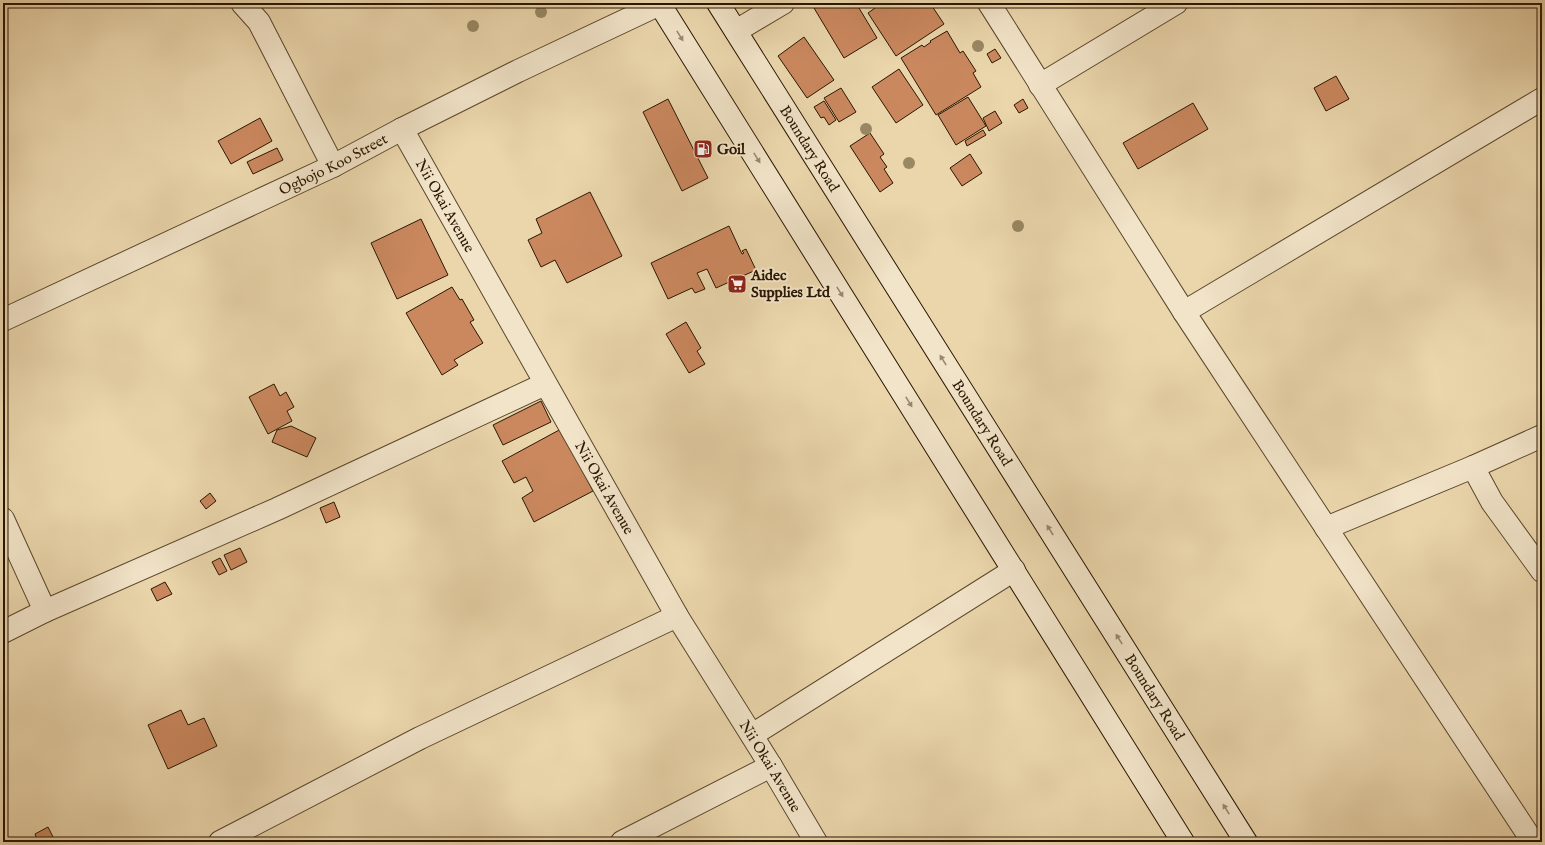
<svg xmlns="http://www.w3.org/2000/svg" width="1545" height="845" font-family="'IM FELL English',serif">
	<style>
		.building { fill: #cb885f; stroke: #291600 }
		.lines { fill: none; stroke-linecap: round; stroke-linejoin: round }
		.street-casing { stroke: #5a462b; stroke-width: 24 }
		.secondary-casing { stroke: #291600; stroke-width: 24 }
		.street { stroke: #f2e4c9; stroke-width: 22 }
		.secondary { stroke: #f2e4c9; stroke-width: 22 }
		.tree { fill: #988863 }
		.oneway { fill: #98876f }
		.labels { text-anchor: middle; stroke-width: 4; stroke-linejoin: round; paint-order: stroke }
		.street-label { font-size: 15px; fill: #291600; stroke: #f2e4c9 }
		.poi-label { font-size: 15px; font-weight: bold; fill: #291600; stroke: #f2e4c9; text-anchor: start }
	</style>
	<rect width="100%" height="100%" fill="#ebd6ac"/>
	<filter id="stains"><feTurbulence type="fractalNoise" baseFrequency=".005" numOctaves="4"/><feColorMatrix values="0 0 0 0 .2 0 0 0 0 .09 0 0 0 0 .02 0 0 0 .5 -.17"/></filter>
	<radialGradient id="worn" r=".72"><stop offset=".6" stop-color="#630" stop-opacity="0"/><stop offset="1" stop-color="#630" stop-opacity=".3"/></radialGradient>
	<path class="building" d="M811 3H856L877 38 844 58Z
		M882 3H930L944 24 896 56 868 13Z
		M947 31 960 53 963 51 976 71 973 73 981 87 936 115 901 58 922 45 924 47 931 42 930 41Z
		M804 37 834 80 807 98 778 56Z
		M995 49 1001 58 992 63 987 54Z
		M899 69 923 105 896 123 872 87Z
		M1336 76 1349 99 1326 111 1314 88Z
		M841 88 856 112 839 122 824 98Z
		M968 97 986 126 956 145 938 115Z
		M668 99 708 178 682 191 643 112Z
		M1023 99 1028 108 1019 113 1014 105Z
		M824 101 836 120 829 125 824 117 821 118 814 107Z
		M1193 103 1208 129 1138 169 1123 143Z
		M995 111 1002 123 989 131 983 118Z
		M260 118 272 141 231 164 218 141Z
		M983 130 986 135 967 146 965 141Z
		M870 133 884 154 880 157 887 167 884 169 893 183 880 192 850 146Z
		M277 148 283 160 253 174 247 162Z
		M970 154 982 173 962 186 950 168Z
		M590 192 622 256 567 283 555 260 541 267 528 240 542 233 536 219Z
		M421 219 448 275 397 299 371 243Z
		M729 226 742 254 744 253 742 251 746 249 756 270 716 288 707 269 697 273 705 289 695 293 692 288 668 299 651 263Z
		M452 287 460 300 462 299 474 320 470 322 483 343 454 360 458 365 442 375 406 313Z
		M686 322 701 348 697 351 705 364 689 373 666 334Z
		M274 384 280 396 286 392 294 407 287 411 292 421 268 434 249 397Z
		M541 401 551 422 503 445 493 425Z
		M291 426 316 438 307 457 272 442 277 430Z
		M561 429 593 491 534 522 522 498 533 491 526 477 514 483 502 461Z
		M210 493 216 501 206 509 200 501Z
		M334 502 340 517 326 523 320 508Z
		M240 548 247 562 231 570 224 555Z
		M220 558 227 571 219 575 212 562Z
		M165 582 172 594 157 601 151 589Z
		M181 710 188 725 204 718 217 746 168 769 148 725Z
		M48 827 55 841 38 842 35 834Z"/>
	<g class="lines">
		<g class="street-casing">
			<g id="street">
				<path d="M242 3 259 22 333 166"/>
				<path d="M989 3 1184 312 1533 842"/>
				<path d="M736 31 783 3"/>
				<path d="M1040 85 1176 3"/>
				<path id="s1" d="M402 129 677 616 771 766 816 842"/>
				<path d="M1184 312 1542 99"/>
				<path id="s2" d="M3 320 333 166 402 129 518 71 662 3"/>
				<path d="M1473 467 1492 502 1542 571"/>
				<path d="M3 519 45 611"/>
				<path d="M1326 528 1473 467 1542 436"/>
				<path d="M3 632 45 611 277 509 545 384"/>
				<path d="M752 735 1014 570"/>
				<path d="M220 842 420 738 677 616"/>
				<path d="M622 842 771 766"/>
			</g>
		</g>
		<g class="secondary-casing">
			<g id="secondary">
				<path d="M659 3 1183 842"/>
				<path id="s3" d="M718 3 1246 842"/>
			</g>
		</g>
		<use href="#street" class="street"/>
		<use href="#secondary" class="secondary"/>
	</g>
	<g class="tree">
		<circle cx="541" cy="12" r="6"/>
		<circle cx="473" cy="26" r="6"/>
		<circle cx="978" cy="46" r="6"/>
		<circle cx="866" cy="129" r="6"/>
		<circle cx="909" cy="163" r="6"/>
		<circle cx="1018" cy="226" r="6"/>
	</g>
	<defs><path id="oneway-solid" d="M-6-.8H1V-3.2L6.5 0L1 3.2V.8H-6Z"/></defs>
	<g class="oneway">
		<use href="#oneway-solid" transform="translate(680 36) rotate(58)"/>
		<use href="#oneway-solid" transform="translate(757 158) rotate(58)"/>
		<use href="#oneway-solid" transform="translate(840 292) rotate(58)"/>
		<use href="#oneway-solid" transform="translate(943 360) rotate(-122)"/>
		<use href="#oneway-solid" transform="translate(909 402) rotate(58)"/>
		<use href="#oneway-solid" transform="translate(1050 530) rotate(-122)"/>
		<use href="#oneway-solid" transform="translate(1119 639) rotate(-122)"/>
		<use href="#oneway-solid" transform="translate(1226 809) rotate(-122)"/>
	</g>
	<defs>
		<g id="fuel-square" transform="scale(1)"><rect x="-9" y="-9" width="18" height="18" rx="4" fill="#8f2418" stroke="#f2e4c9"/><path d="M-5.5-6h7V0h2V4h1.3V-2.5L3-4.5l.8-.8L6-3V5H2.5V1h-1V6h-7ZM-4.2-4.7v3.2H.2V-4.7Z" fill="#fff"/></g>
		<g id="supermarket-square" transform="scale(1)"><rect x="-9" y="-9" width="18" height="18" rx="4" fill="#8f2418" stroke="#f2e4c9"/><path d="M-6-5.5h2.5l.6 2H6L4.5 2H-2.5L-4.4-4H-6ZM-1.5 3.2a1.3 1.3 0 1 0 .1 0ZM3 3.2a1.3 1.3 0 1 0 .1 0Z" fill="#fff"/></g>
	</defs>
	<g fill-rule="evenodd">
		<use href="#fuel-square" x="703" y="149"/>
		<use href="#supermarket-square" x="737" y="284"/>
	</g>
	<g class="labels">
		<g class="street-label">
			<text dy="5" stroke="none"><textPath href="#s3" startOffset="172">Boundary Road</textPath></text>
			<text dy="5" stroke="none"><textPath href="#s2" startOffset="365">Ogbojo Koo Street</textPath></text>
			<text dy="5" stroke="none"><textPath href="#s1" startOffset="88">Nii Okai Avenue</textPath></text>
			<text dy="5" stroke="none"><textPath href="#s3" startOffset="496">Boundary Road</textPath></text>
			<text dy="5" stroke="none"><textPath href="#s1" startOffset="412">Nii Okai Avenue</textPath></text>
			<text dy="5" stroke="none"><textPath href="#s3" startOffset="820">Boundary Road</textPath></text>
			<text dy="5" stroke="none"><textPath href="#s1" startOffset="736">Nii Okai Avenue</textPath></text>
		</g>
		<g class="poi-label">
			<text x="717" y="154">Goil</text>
			<text x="751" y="280">Aidec<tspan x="751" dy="17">Supplies Ltd</tspan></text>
		</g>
	</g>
	<rect width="1545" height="845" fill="none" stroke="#ebd6ac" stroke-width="16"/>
	<rect x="4" y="4" width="1537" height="837" fill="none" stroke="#291600" stroke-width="2"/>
	<rect x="8" y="8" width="1529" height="829" fill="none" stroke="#291600"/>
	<rect width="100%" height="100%" filter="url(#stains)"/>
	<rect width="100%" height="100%" fill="url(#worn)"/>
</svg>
